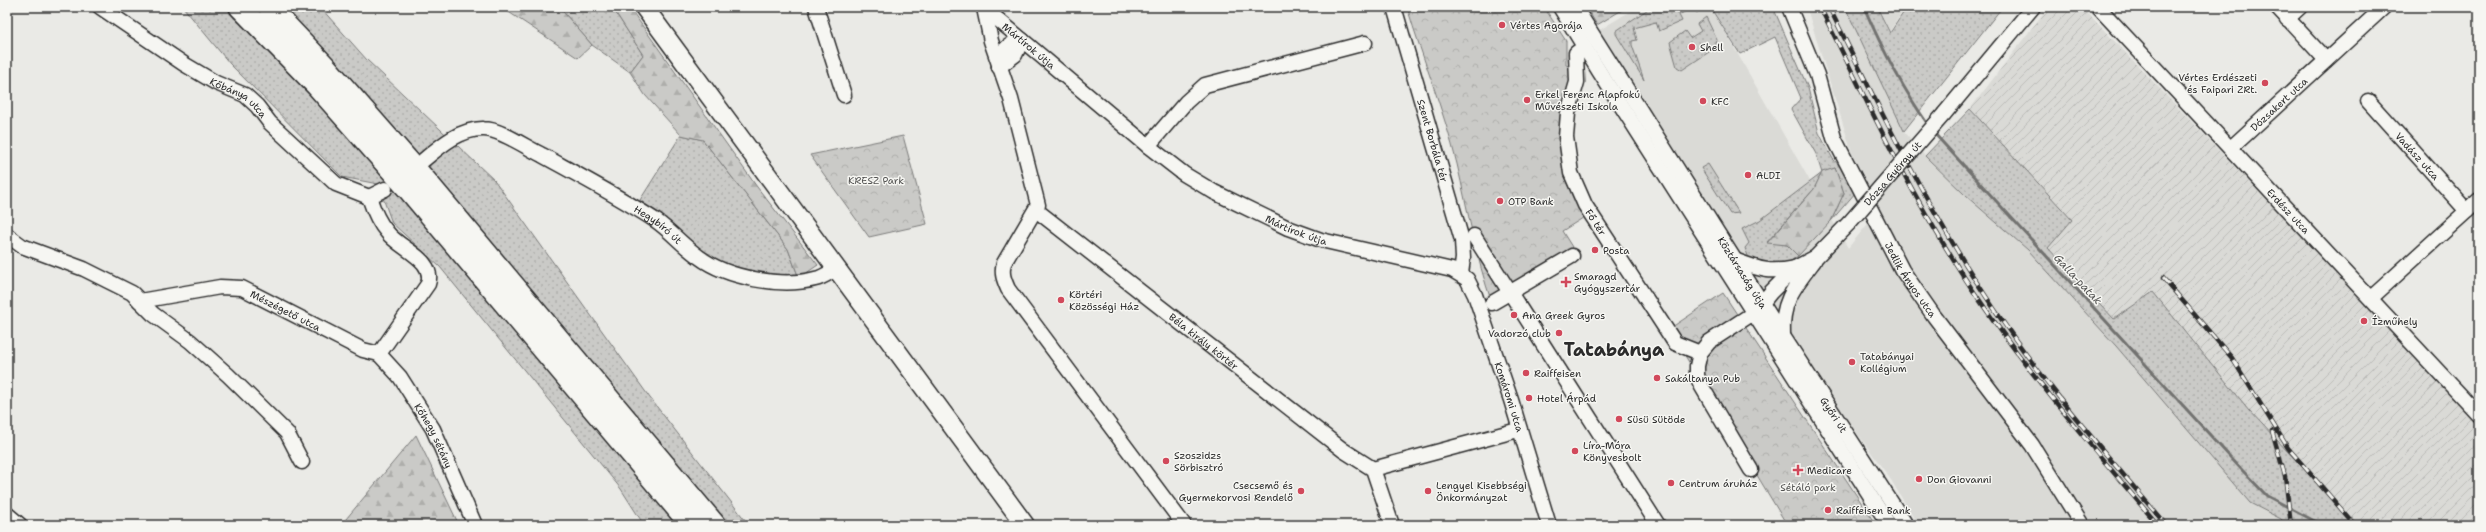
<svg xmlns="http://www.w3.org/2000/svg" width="2486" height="532" font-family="'Shantell Sans',sans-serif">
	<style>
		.built { fill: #dadad6 }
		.industrial { fill: url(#industrial-furrows) }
		.grass { fill: url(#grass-dots); stroke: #7a7a79 }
		.forest { fill: url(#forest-firs); stroke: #7a7a79 }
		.park { fill: url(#park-crowns); stroke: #7a7a79 }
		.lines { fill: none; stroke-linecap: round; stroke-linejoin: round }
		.stream { stroke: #727270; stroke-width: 3 }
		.minor-casing { stroke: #2b2b2b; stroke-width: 17 }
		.major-casing { stroke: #2b2b2b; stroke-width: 21 }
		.highway-casing { stroke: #2b2b2b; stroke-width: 24 }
		.minor { stroke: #f6f6f2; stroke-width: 14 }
		.major { stroke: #f6f6f2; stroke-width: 18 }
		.highway { stroke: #f6f6f2; stroke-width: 21 }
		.rail-casing { stroke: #2b2b2b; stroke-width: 4.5 }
		.rail { stroke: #f6f6f2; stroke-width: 3; stroke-dasharray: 9; stroke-linecap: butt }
		.minor-bridge-casing { stroke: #2b2b2b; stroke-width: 17; stroke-linecap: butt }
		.minor-bridge { stroke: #f6f6f2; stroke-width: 14 }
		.poi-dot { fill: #d1495b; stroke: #f6f6f2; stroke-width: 1.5 }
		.labels { text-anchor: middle; stroke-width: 3; stroke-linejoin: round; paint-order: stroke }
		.poi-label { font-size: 10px; fill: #2b2b2b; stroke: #f6f6f2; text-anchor: start }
		.street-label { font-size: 10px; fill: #2b2b2b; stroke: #f6f6f2 }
		.park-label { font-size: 10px; fill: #535352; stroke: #f6f6f2 }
		.water-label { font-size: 11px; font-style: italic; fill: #545453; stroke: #f6f6f2 }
		.town-label { font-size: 18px; font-weight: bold; fill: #2b2b2b; stroke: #f6f6f2 }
	</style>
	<defs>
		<pattern id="industrial-furrows" width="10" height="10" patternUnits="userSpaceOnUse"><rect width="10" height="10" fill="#dadad6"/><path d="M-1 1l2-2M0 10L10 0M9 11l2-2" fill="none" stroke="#bbbbb8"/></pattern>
		<pattern id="grass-dots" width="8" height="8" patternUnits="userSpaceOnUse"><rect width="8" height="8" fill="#cacac7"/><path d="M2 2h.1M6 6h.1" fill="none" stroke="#aeaeab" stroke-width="1.8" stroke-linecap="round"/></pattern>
		<pattern id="forest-firs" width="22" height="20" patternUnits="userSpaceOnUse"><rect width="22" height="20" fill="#cacac7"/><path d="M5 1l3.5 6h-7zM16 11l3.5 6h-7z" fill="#aeaeab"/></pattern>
		<pattern id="park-crowns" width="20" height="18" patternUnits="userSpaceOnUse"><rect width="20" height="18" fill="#cacac7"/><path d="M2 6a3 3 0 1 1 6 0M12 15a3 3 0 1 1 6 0" fill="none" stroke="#aeaeab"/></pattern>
	</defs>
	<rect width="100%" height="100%" fill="#eaeae6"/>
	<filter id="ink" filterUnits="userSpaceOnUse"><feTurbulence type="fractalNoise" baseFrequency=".025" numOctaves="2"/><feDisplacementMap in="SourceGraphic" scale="8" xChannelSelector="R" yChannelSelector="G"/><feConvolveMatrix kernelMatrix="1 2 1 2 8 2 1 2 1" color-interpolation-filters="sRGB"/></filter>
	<g filter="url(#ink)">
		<path class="built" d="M1637 7H1711L1848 248 1880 209 1852 153 1808 12 1821 7H1845L1904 131 1925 156 1966 196 2028 250 2116 346 2250 502 2281 519 2287 525H1918L1891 480 1577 44Z
			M1878 7H1905L1890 31Z"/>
		<path class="industrial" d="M2048 7H2082L2479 423V525H2356L2249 410 2153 292 2114 319 2048 248 2072 220 1970 109Z"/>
		<path class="grass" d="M183 7H320L367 60 495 181 650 398 749 525H644L621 489 440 267 392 223 378 184 342 177 230 64Z
			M559 7H612L643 55 630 72 592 45Z
			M1651 7H1697L1698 9 1697 13 1693 7 1679 15 1682 21 1659 31 1656 22 1634 28 1637 40 1632 41V45L1644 80 1616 34V31Z
			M1710 7H1773L1808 88 1819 133 1833 159 1848 175 1856 192 1831 221 1844 193 1835 168 1822 173 1814 189 1767 242 1787 245 1798 256C1779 270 1772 267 1750 261L1745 248 1749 243 1742 229 1760 220 1822 173 1816 154 1791 109 1801 98 1775 37 1740 54Z
			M1845 7H1877L1890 33 1907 7H1994L2000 10 1904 131Z
			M1706 17 1717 40 1715 48 1682 70 1677 67 1670 42 1685 31 1690 38 1701 31 1697 24Z
			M1970 109 2072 220 2048 248 2114 319 2153 292 2249 410 2356 525H2287L2281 519 2250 503 2116 346 2028 250 1966 196 1925 156Z
			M681 135 703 140 788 249 799 278 720 265 640 200Z
			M1708 164 1739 213 1730 214 1701 168Z"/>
		<path class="forest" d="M501 7H559L592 45 578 58Z
			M612 7H629L757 187 818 265 799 278 788 249 703 140 681 135 645 95 630 72 643 55Z
			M1586 7H1627L1597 25Z
			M1835 168 1844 193 1831 221 1798 256 1787 245 1767 243 1814 189 1822 172Z
			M416 435 459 525H341Z"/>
		<path class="park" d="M1407 7H1544L1566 41V65L1576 69 1566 137 1591 213 1562 231 1572 247 1568 250 1572 256 1492 303C1476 258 1468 211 1457 164 1444 111 1423 60 1407 7Z
			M903 136 927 224 869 237 810 155Z
			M1723 293 1876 525H1787L1669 329Z"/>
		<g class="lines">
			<path class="stream" d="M1864 7C1882 49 1903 89 1929 126
				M1934 133 2242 470 2267 496 2322 525"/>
			<g class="minor-casing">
				<g id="minor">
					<path id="s1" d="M100 7 184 64 216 83 245 95 257 106 270 123 336 184 369 197"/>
					<path d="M816 7 844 95"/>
					<path id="s2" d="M983 7 1148 146 1184 174 1214 192 1288 228 1321 240 1452 270 1467 279 1475 295 1511 400 1549 525"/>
					<path id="s3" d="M1394 7 1462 240 1463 258 1461 274"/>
					<path d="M1560 7 1599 71 1889 525"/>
					<path id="s4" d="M1575 7 1779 330 1906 525"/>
					<path id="s5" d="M1789 7 1817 75 1834 138 1902 270 1934 316 2032 445 2082 525"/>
					<path id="s6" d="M2098 7 2479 415"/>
					<path d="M2277 7 2326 60"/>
					<path d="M984 8 991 41 1011 99 1038 205 1004 263C1001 273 1004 280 1008 289L1184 525"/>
					<path d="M2287 19 2300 7"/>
					<path id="s7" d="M1584 47 1576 53 1577 82 1568 113 1566 137 1571 173 1585 205 1675 343 1700 353"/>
					<path d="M999 67C1001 50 1006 45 1022 40"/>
					<path d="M999 67 1015 55 1022 40"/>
					<path id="s8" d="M2368 101 2467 211"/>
					<path d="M1944 114 2033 7"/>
					<path d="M1148 146 1186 102 1205 85 1365 43"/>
					<path id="s9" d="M2231 148 2384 7"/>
					<path id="s10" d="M419 164C437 149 459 128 484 129 500 129 527 148 542 155 580 176 618 196 655 220 671 231 683 246 699 257 727 278 781 288 815 279 823 278 830 272 837 268"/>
					<path d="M369 197C373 209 378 222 387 232 399 249 436 259 428 284L379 354"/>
					<path d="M369 197 385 189"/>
					<path id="s11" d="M1036 210 1343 450 1373 469 1392 525"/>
					<path d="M7 235 22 246 84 269 132 293 153 314 190 341 228 375 287 433 302 462"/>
					<path d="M1474 236 1658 525"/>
					<path d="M1737 261C1761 270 1770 273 1795 268"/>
					<path d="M2371 298 2479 200"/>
					<path id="s12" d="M140 301 220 287 242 288 363 350 379 354"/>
					<path d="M1492 303 1572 256"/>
					<path d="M1783 336C1781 302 1794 287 1814 261"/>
					<path id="s13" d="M379 354 400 377 433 429 475 525"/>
					<path d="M1373 469 1518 430"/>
					<path d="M1751 470 1702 387 1697 376V366L1700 353 1709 342 1755 312 1771 292 1795 268 1816 257 1849 223"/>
					<path d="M7 514 20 525"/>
				</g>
			</g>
			<g class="major-casing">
				<path id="major" d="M644 7 1025 525"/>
			</g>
			<g class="highway-casing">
				<path id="highway" d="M240 7 317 86 409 190 691 525
					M269 7 325 66 426 181 715 525"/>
			</g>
			<use href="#minor" class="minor"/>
			<use href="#major" class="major"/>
			<use href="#highway" class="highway"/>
			<g class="rail-casing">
				<path id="rail" d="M1820 7C1863 93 1903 180 1954 261 2013 356 2086 440 2158 525
					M1829 7C1881 112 1931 216 1997 313 2047 388 2108 456 2166 525
					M2163 278 2232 358 2288 448 2355 525
					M2272 431 2285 476 2291 525"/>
			</g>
			<use href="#rail" class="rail"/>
			<g class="minor-bridge-casing">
				<g id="minor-bridge">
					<path id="s14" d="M1849 223 1944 114"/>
				</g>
			</g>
			<use href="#minor-bridge" class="minor-bridge"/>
		</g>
	</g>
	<g class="poi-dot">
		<circle cx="1502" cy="25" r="4"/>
		<circle cx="1692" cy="47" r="4"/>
		<circle cx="2265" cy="83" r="4"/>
		<circle cx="1527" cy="100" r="4"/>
		<circle cx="1703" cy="101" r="4"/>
		<circle cx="1748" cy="175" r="4"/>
		<circle cx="1500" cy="201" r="4"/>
		<circle cx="1595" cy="250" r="4"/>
		<path d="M1564 276h4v4h4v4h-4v4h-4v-4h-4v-4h4z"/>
		<circle cx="1061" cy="300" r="4"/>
		<circle cx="1514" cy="315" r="4"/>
		<circle cx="2364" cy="321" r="4"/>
		<circle cx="1559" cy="333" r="4"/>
		<circle cx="1852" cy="362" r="4"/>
		<circle cx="1526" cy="373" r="4"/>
		<circle cx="1657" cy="378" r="4"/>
		<circle cx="1529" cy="398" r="4"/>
		<circle cx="1619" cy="419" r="4"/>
		<circle cx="1575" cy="451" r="4"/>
		<circle cx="1166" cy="461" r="4"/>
		<path d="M1796 464h4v4h4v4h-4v4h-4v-4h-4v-4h4z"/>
		<circle cx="1919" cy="479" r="4"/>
		<circle cx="1671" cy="483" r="4"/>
		<circle cx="1301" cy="491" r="4"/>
		<circle cx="1428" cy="491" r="4"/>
		<circle cx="1828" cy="510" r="4"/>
	</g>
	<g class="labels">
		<g class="poi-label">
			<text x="1510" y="29">Vértes Agorája</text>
			<text x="1700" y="51">Shell</text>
			<text x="2257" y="81" text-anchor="end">Vértes Erdészeti<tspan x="2257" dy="12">és Faipari ZRt.</tspan></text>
			<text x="1535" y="98">Erkel Ferenc Alapfokú<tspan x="1535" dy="12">Művészeti Iskola</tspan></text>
			<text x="1711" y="105">KFC</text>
			<text x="1756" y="179">ALDI</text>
			<text x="1508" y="205">OTP Bank</text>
			<text x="1603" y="254">Posta</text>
			<text x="1574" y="280">Smaragd<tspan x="1574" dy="12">Gyógyszertár</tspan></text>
			<text x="1069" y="298">Körtéri<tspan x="1069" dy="12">Közösségi Ház</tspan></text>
			<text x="1522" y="319">Ana Greek Gyros</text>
			<text x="2372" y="325">Ízműhely</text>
			<text x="1551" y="337" text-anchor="end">Vadorzó club</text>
			<text x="1860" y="360">Tatabányai<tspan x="1860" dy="12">Kollégium</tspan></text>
			<text x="1534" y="377">Raiffeisen</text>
			<text x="1665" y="382">Sakáltanya Pub</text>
			<text x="1537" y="402">Hotel Árpád</text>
			<text x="1627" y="423">Süsü Sütöde</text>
			<text x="1583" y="449">Líra-Móra<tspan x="1583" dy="12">Könyvesbolt</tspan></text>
			<text x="1174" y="459">Szoszidzs<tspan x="1174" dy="12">Sörbisztró</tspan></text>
			<text x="1807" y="474">Medicare</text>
			<text x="1927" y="483">Don Giovanni</text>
			<text x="1679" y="487">Centrum áruház</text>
			<text x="1293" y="489" text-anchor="end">Csecsemő és<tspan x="1293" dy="12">Gyermekorvosi Rendelő</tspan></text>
			<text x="1436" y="489">Lengyel Kisebbségi<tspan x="1436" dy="12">Önkormányzat</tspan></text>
			<text x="1836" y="514">Raiffeisen Bank</text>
		</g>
		<g class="street-label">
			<text dy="4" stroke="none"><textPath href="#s2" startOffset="60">Mártírok útja</textPath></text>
			<text dy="4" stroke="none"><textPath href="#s1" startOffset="166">Kőbánya utca</textPath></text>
			<text dy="4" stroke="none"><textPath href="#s9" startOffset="65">Dózsakert utca</textPath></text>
			<text dy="4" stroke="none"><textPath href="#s3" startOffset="139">Szent Borbála tér</textPath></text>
			<text dy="4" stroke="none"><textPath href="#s8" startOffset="74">Vadász utca</textPath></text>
			<text dy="4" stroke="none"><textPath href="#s14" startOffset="66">Dózsa György út</textPath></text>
			<text dy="4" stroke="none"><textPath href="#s6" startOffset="279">Erdész utca</textPath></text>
			<text dy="4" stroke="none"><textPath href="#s7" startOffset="187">Fő tér</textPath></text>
			<text dy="4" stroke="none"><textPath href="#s10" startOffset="275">Hegybíró út</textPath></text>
			<text dy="4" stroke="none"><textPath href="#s2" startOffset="387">Mártírok útja</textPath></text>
			<text dy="4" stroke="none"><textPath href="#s4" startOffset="314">Köztársaság útja</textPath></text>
			<text dy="4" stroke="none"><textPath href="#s5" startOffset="300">Jedlik Ányos utca</textPath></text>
			<text dy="4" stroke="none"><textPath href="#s12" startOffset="152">Mészégető utca</textPath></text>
			<text dy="4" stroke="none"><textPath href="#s11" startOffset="213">Béla király körtér</textPath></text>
			<text dy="4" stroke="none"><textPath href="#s2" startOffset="691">Komáromi utca</textPath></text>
			<text dy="4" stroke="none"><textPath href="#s4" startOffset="483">Győri út</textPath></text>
			<text dy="4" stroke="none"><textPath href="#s13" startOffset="99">Kőhegy sétány</textPath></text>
		</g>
		<g class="park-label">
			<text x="876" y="184">KRESZ Park</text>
			<text x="1808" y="491">Sétáló park</text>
		</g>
		<g class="water-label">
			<text transform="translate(2078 279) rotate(47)" y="4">Galla-patak</text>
		</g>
		<g class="town-label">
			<text x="1614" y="356">Tatabánya</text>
		</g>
	</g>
	<rect width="2486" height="532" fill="none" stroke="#f6f6f2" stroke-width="24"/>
	<rect x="12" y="12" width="2462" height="508" fill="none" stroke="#2b2b2b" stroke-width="1.5" filter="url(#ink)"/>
</svg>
